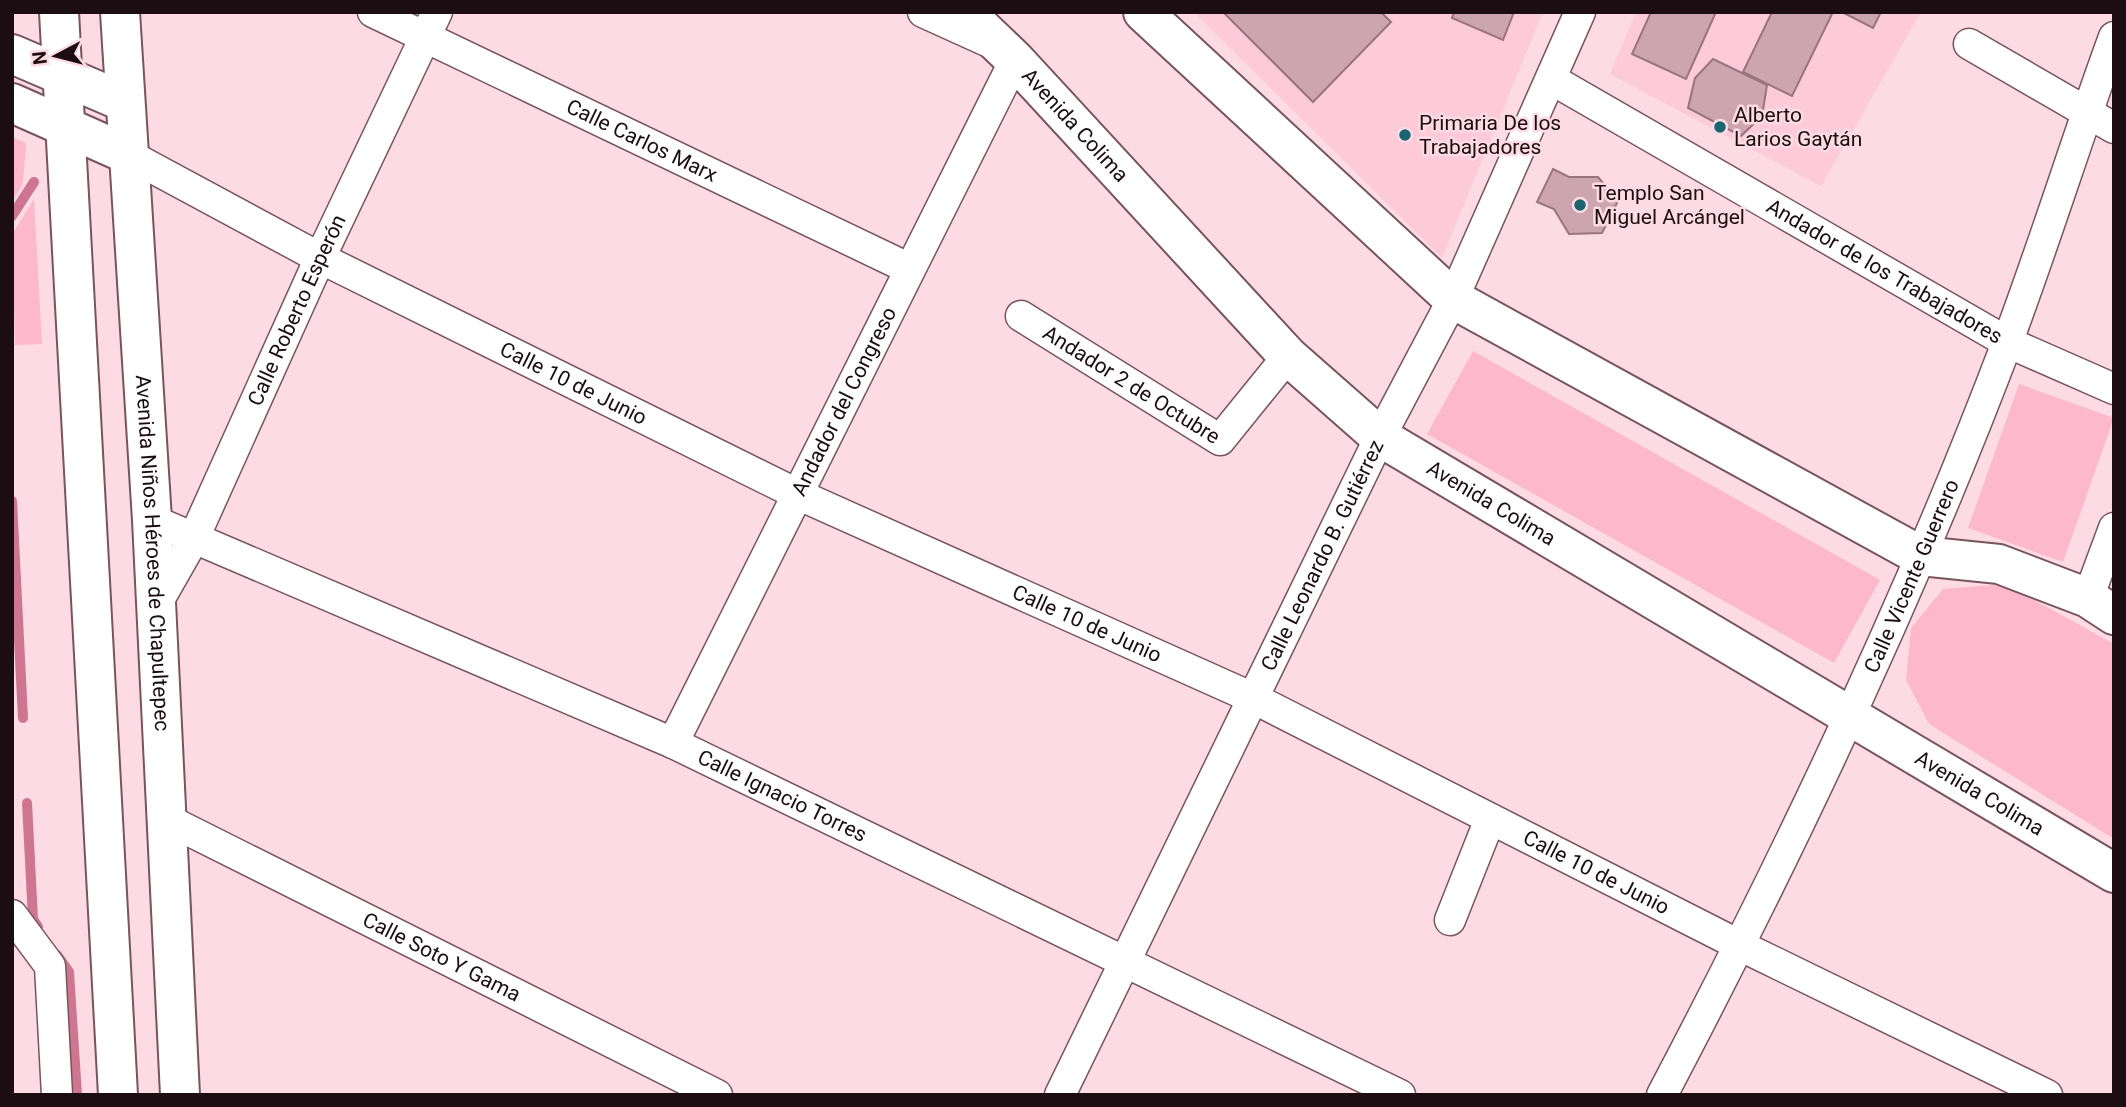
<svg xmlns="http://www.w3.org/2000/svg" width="2126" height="1107" font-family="Roboto,sans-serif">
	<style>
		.built { fill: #fccad8 }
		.green { fill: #fdb8cc }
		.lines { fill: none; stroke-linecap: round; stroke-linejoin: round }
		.stream { stroke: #ce7592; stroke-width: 10 }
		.building { fill: #cda5b0; stroke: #99747e; stroke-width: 2 }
		.street-casing { stroke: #77545e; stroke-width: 33 }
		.secondary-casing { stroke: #77545e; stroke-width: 42 }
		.street { stroke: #fff; stroke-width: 30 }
		.secondary { stroke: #fff; stroke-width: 38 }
		.poi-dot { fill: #19646f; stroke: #fddbe4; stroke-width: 2.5 }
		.labels { text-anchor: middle; stroke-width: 5; stroke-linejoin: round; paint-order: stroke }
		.poi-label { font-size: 21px; fill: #1b0d12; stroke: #fddbe4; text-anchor: start }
		.street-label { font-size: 21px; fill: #1b0d12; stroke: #fddbe4 }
	</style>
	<rect width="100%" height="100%" fill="#fddbe4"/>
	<path class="built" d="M1194 12H1543L1442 258Z
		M1636 12H1921L1821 186 1610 74Z"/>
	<path class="green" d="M12 137 26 143 23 184 12 202Z
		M34 199 42 344 15 345 12 234Z
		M1473 351 1880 580 1834 663 1427 434Z
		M2019 384 2114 418 2063 562 1968 528Z
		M2005 584 2114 644V839L1929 724 1906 680 1911 628 1943 589Z"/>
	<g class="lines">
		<path class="stream" d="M12 216 34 182
			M12 501 23 718
			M27 803 33 919 38 927
			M57 955 69 972 77 1095"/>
	</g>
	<path class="building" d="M1223 12H1381L1391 22 1313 102Z
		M1454 12H1514L1503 40 1452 18Z
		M1651 12H1716L1686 79 1632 54Z
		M1772 12H1833L1792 96 1743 72Z
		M1842 12H1881L1873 28Z
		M1713 59 1767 85 1762 116 1741 136 1688 108 1695 78Z
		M1553 169 1569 177H1598L1618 201 1602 233 1569 234 1554 209 1537 202Z"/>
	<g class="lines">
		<g class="street-casing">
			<g id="street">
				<path id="s1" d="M373 12 910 269"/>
				<path d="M923 12 987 41"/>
				<path d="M1969 44 2114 128"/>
				<path id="s2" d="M1551 79 2007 342 2114 389"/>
				<path id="s3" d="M127 154 320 258 797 494 1253 698 1741 946 2047 1095"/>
				<path id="s4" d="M1021 316 1220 440 1288 356"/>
				<path id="s5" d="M152 520 673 743 1400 1095"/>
				<path d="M2088 598 2114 528"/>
				<path id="s6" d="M156 605 193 540 320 258 437 12"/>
				<path id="s7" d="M673 743 1015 60"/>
				<path id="s8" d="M168 820 717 1095"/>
				<path d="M12 915 50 966 57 1095"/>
				<path d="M1450 920 1490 819"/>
				<path id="s9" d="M1060 1095 1380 437 1453 299 1580 12"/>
				<path id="s10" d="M1662 1095C1791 850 1909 602 2007 343 2045 242 2077 138 2114 37"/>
			</g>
		</g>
		<g class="secondary-casing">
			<g id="secondary">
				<path d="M59 12 118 1095"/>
				<path id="s11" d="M120 12 152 520 180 1095"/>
				<path id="s12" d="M965 12 1015 60 1288 356 1380 437 2114 873"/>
				<path d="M1143 12 1453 299 1921 556 1999 564 2088 598 2114 615"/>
				<path d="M12 54 124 102"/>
				<path d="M12 103 127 154"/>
			</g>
		</g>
		<use href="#street" class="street"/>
		<use href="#secondary" class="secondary"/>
	</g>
	<g class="poi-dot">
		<circle cx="1720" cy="127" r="7"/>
		<circle cx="1405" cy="135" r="7"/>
		<circle cx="1580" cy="205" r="7"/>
	</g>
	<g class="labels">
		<g class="poi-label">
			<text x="1734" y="122">Alberto<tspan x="1734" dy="24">Larios Gaytán</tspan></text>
			<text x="1419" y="130">Primaria De los<tspan x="1419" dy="24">Trabajadores</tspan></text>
			<text x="1594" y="200">Templo San<tspan x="1594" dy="24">Miguel Arcángel</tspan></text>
		</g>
		<g class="street-label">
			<text dy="7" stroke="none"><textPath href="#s12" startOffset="158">Avenida Colima</textPath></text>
			<text dy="7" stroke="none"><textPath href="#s1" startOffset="298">Calle Carlos Marx</textPath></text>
			<text dy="7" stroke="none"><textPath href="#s2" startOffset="385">Andador de los Trabajadores</textPath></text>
			<text dy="7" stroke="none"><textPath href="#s6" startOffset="327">Calle Roberto Esperón</textPath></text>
			<text dy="7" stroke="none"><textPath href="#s4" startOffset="130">Andador 2 de Octubre</textPath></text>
			<text dy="7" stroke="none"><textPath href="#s3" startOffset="502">Calle 10 de Junio</textPath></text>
			<text dy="7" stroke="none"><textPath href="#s7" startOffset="382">Andador del Congreso</textPath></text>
			<text dy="7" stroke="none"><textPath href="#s12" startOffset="724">Avenida Colima</textPath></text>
			<text dy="7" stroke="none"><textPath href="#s11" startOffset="542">Avenida Niños Héroes de Chapultepec</textPath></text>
			<text dy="7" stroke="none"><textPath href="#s9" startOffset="600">Calle Leonardo B. Gutiérrez</textPath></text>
			<text dy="7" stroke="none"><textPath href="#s10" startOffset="576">Calle Vicente Guerrero</textPath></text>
			<text dy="7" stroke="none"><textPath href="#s3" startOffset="1069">Calle 10 de Junio</textPath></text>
			<text dy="7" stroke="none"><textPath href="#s12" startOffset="1292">Avenida Colima</textPath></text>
			<text dy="7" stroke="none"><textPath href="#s5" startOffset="688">Calle Ignacio Torres</textPath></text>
			<text dy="7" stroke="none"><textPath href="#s3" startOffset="1636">Calle 10 de Junio</textPath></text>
			<text dy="7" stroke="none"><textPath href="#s8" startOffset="306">Calle Soto Y Gama</textPath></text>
		</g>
	</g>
	<rect width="2126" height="1107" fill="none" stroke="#1b0d12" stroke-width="28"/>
	<g transform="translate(56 56) rotate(263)" stroke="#fddbe4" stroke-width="5" paint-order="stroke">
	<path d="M0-5L12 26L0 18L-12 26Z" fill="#1b0d12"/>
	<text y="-10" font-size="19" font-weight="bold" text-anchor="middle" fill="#1b0d12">N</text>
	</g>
</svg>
